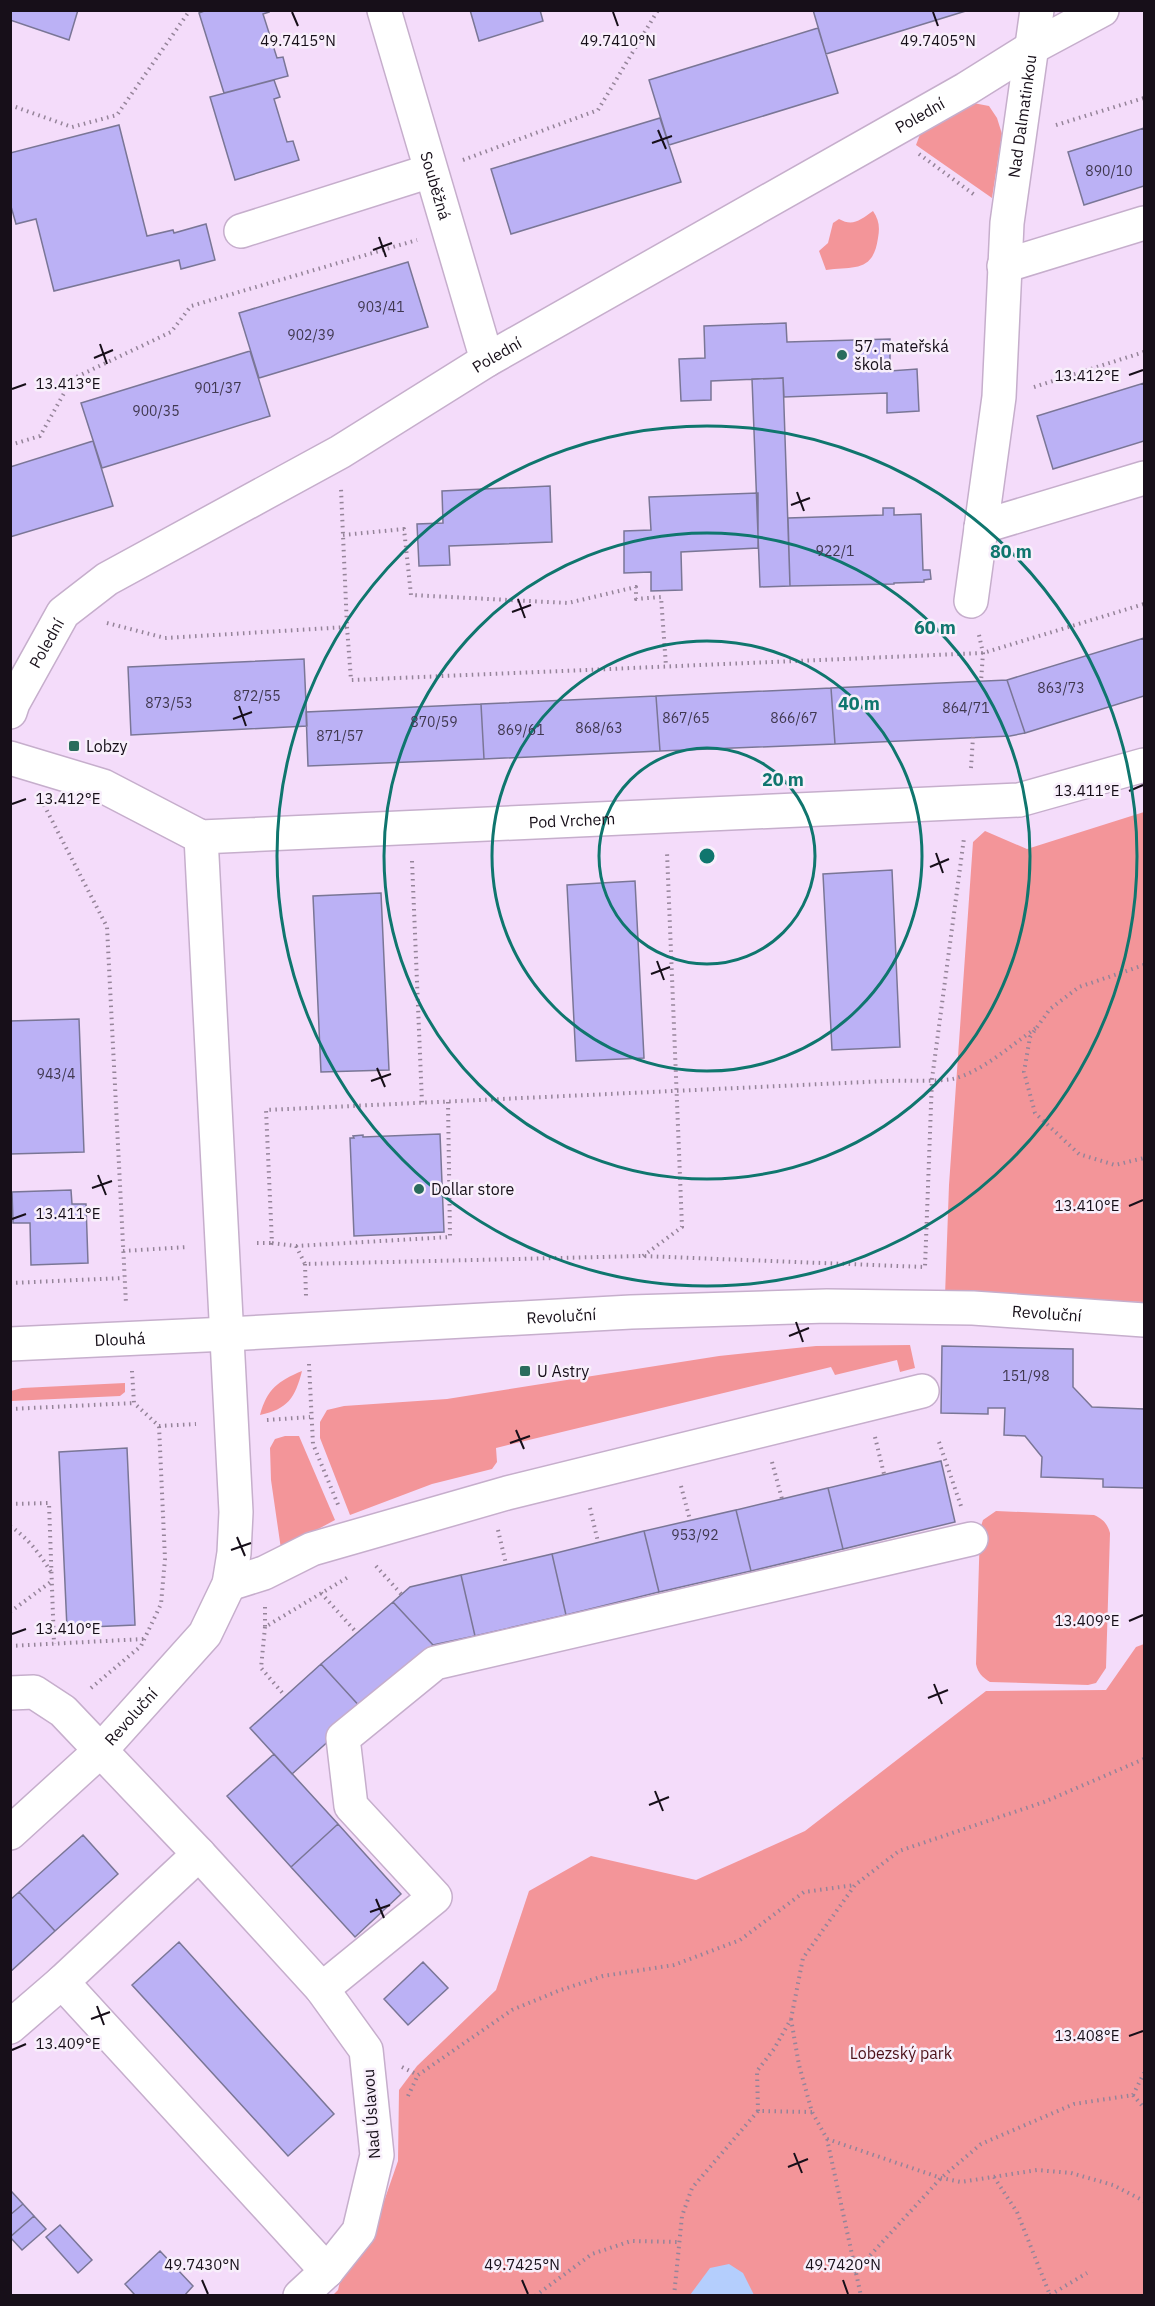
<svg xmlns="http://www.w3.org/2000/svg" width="1155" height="2306" font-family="'IBM Plex Sans',sans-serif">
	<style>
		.green { fill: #f39599 }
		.water { fill: #b4cefd }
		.building { fill: #bbb1f5; stroke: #7a7696; stroke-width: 1.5 }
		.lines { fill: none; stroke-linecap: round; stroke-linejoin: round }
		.minor-casing { stroke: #c6aecc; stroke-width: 36 }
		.path { stroke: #958499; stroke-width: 4; stroke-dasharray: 1.5 4.5; stroke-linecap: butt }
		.minor { stroke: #fff; stroke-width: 33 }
		.ticks { fill: none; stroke: #170f19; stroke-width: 2 }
		.ring { fill: none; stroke: #0f766e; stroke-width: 3 }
		.poi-dot { fill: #2a6c5d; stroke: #f8effb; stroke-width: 2 }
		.labels { text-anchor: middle; stroke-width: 5; stroke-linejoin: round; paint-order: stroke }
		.number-label { font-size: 14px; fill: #403850 }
		.street-label { font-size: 16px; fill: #170f19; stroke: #f8effb }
		.poi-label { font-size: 16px; fill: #170f19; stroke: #f8effb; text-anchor: start }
		.park-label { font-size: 16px; fill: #4d1119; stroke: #f8effb }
		.ticks-label { font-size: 15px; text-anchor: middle; fill: #170f19; stroke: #f8effb; stroke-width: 5; stroke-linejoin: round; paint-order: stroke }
		.centre { fill: #0f766e; stroke: #f8effb; stroke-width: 3 }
		.ring-label { font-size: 18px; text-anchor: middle; font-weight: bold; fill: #0f766e; stroke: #f8effb; stroke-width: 5; stroke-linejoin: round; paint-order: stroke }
	</style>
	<rect width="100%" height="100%" fill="#f4dcfa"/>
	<path class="green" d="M968 102 989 106 997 118 1002 134 992 198 916 145 922 129Z
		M873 211C879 220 880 227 878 238 873 273 854 266 826 270L819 251 828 243 833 223 839 219C853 227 860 220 873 211Z
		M1144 812V1302L945 1296 949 1185 973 842 985 831 1027 849Z
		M910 1345 915 1368 900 1372 897 1360 835 1375 831 1367 496 1448 497 1462 492 1469 432 1484 350 1515 320 1438V1422L327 1410 344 1406 447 1399 719 1356 816 1346Z
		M302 1371C295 1398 288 1409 260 1415 267 1389 278 1381 302 1371Z
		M125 1383V1392L120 1396 11 1401V1391L22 1388Z
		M285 1436H299L335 1520 281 1549 271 1480 270 1448 275 1439Z
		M996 1511 1094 1515C1103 1519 1107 1523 1110 1533L1106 1668 1096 1683 1088 1685 990 1682C982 1677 978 1673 976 1664L980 1529 983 1520Z
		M1144 1644V2295L332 2296 338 2290 342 2273 374 2230 398 2161 399 2090 417 2066 496 1990 529 1891 591 1856 696 1880 805 1831 986 1691 1106 1690 1136 1647Z"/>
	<path class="water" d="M729 2264 743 2273 754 2295H690L710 2268Z"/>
	<path class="building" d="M10 10H78L69 40 10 20Z
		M207 10H268L269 12 263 14 277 58 283 57 288 76 224 93 199 13Z
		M470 10H540L543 21 479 41Z
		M813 10H969L826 54Z
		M818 28 838 93 669 145 649 80Z
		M274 80 280 97 274 99 287 142 293 141 299 160 235 180 210 97Z
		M660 118 681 182 511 234 491 169Z
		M119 125 147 236 173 230 174 233 206 224 215 260 181 269 179 260 54 291 36 219 16 224 10 203V153Z
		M1144 128V186L1084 205 1068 152Z
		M408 262 428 327 259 378 239 313Z
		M786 323 787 342 890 339V371L917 369 919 411 887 413V393L784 397 783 378 711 381V400L681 401 679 359 705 358 704 326Z
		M250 351 270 416 102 468 81 403Z
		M783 378 790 586 760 587 752 379Z
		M1144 383V441L1053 469 1037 416Z
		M93 441 113 506 10 537V467Z
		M550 486 552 542 449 546 450 565 419 566 417 524 443 523 442 491Z
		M758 493V548L681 552 682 590 651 591V572L624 573V531L651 530 649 497Z
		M883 508H894V515L921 514 923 570H930L931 579 924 580V582L894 583V584L790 586 788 518 883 515Z
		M1144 638V696L1025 733 1007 680Z
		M304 659 307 726 131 735 128 667Z
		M1007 680 1025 733 1010 736 835 744 831 688Z
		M831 688 835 744 660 751 656 696Z
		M656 696 660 751 484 759 481 704Z
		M481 704 484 759 308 766 306 712Z
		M892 870 900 1047 832 1050 823 874Z
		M635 881 644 1058 576 1061 567 885Z
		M381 893 389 1070 321 1072 313 896Z
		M79 1019 84 1152 10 1154V1021Z
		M440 1134 444 1232 354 1236 350 1138H354L353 1136 363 1135V1137Z
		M71 1190 72 1204H86L88 1263 31 1265 30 1223H13L12 1192Z
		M942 1346 1073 1349V1387L1092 1407 1144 1409V1488L1103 1487V1479L1041 1477 1042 1457 1025 1436 1004 1435 1005 1408H988V1414L941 1413Z
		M127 1448 135 1625 67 1628 59 1452Z
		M941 1461 955 1522 843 1549 828 1488Z
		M828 1488 843 1549 751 1571 736 1510Z
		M736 1510 751 1571 659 1592 644 1531Z
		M644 1531 659 1592 566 1615 552 1554Z
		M552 1554 566 1615 475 1636 461 1575Z
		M461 1575 475 1636 433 1645 393 1602 410 1587Z
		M393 1602 433 1645 363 1710 321 1664Z
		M321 1664 363 1710 292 1774 250 1728Z
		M274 1754 338 1824 291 1867 227 1796Z
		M338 1824 401 1894 355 1937 291 1867Z
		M83 1835 118 1874 55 1931 19 1892Z
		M19 1892 55 1931 10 1972V1900Z
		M179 1942 334 2114 288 2156 132 1985Z
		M423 1962 448 1988 408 2025 384 1999Z
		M12 2192 23 2204 10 2215V2193Z
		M23 2204 34 2216 10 2237V2215Z
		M34 2216 46 2229 22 2250 10 2237Z
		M60 2225 92 2260 78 2273 46 2237Z
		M160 2251 193 2286 184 2296H132L134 2294 125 2284Z"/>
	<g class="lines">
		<g class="minor-casing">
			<g id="minor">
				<path id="s1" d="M384 10 487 360"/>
				<path d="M241 231 430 171"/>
				<path d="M1004 266 1144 223"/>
				<path d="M981 527 1144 478"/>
				<path id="s2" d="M971 601 999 397 1007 223 1037 10"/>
				<path id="s3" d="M10 712 13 703 63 613 107 579 340 452 487 360 966 89 1033 47 1102 10"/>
				<path id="s4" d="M10 758 103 786 201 837 1019 800 1144 765"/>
				<path id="s5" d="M10 1344 227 1334 631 1312 827 1306 973 1308 1144 1320"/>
				<path d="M229 1584 264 1573 312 1549 507 1493 922 1391"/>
				<path d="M10 1693 34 1692 63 1711 199 1854 322 1989 366 2050 377 2155 359 2231 327 2271 300 2296"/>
				<path id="s6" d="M10 1833 100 1751 205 1634 229 1584 234 1553 236 1512 201 837"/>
				<path d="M199 1854 62 1982 327 2271"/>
				<path d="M322 1989 435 1897 351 1806 343 1738 435 1663 971 1539"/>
				<path d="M10 2027 62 1982"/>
			</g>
		</g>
		<path class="path" d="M10 105 72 127 117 115 190 10
			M1056 125 1144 98
			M919 154 976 196
			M463 160 598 110 658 10
			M1034 387 1144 352
			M10 445 40 436 72 379 171 332 191 306 417 240
			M343 535 404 529 411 595 568 603 636 587V599L661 597 666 666
			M107 623 165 638 347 627 341 489
			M347 627 351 680 983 653 1144 604
			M979 635 983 653 981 682
			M971 768 973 737
			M44 805 107 927 126 1304
			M412 861 422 1103
			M1144 965 1079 987 1050 1009 1030 1037 1024 1072 1035 1113 1079 1154 1115 1165 1144 1158
			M448 1102 450 1237 296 1246 272 1243 266 1110 887 1081C907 1080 933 1082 952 1079 979 1074 1013 1044 1036 1028
			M257 1243H272
			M296 1246 305 1264 642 1256 925 1267 932 1079 964 838
			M123 1251 187 1247
			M643 1256 682 1227 667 852
			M305 1264 306 1296
			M10 1283 124 1278
			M309 1364 313 1444 339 1507
			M132 1371 134 1403 159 1426 196 1424
			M10 1409 134 1403
			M267 1420 310 1417
			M875 1437 884 1474
			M939 1442 961 1506
			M772 1462 782 1499
			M681 1486 690 1520
			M10 1504 49 1503 54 1644
			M590 1508 598 1542
			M10 1526C28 1538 40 1554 51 1572
			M498 1530 506 1564
			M376 1566 402 1595
			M321 1593 357 1633
			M265 1607V1627L350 1576
			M10 1612 52 1581
			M265 1627 261 1668 285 1696
			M10 1646 144 1639
			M91 1688 141 1646 161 1604 165 1559 159 1426
			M791 2019 799 2065 812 2112 827 2139 861 2296
			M402 2067 418 2075 512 2010 558 1991 603 1976 674 1965 740 1940 804 1892 855 1885
			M1133 2095 1144 2108
			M408 2096 418 2075
			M812 2112 758 2111 757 2071 774 2049 791 2019 803 1958 855 1885 899 1851 1044 1802 1144 1759
			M827 2139 941 2178 961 2182 1037 2170 1071 2173 1113 2185 1144 2201
			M994 2177 1017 2212 1050 2295
			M854 2273 941 2178 981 2144 1074 2104 1133 2095 1144 2073
			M1050 2295 1087 2273
			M535 2296 592 2254 631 2241 680 2242
			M674 2296 682 2216 692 2188 758 2111"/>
		<use href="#minor" class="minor"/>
	</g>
	<path class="ticks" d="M292 12 298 26M613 12 618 26M933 12 938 26M658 130 666 149M652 143 672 136M379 237 386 257M373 250 392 243M100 344 107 364M94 358 113 350M1129 375 1143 370M12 389 26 384M797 492 804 511M791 505 810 498M518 599 525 618M512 612 531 605M239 706 246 726M233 719 252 712M1129 791 1143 785M12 804 26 799M936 853 943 873M930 867 949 859M657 961 664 980M651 974 670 967M377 1068 385 1087M371 1081 391 1074M98 1175 106 1195M92 1188 112 1181M1129 1206 1143 1200M12 1219 26 1214M796 1322 803 1342M789 1336 809 1328M516 1430 524 1449M510 1443 530 1436M237 1537 245 1556M231 1550 251 1543M1129 1621 1143 1615M12 1634 26 1629M934 1684 942 1704M928 1698 948 1690M655 1791 663 1811M649 1805 669 1797M376 1899 384 1918M370 1912 390 1905M97 2006 104 2025M91 2019 110 2012M1129 2036 1143 2031M12 2050 26 2044M794 2153 802 2173M788 2167 808 2159M202 2280 208 2294M522 2280 528 2294M843 2280 848 2294"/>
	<g class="ring">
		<circle cx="707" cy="856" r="108"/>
		<circle cx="707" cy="856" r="215"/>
		<circle cx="707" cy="856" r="323"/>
		<circle cx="707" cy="856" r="430"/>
	</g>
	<g class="poi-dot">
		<circle cx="842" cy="355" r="6"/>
		<rect x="68" y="740" width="12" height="12" rx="3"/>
		<circle cx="419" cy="1189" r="6"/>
		<rect x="519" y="1365" width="12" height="12" rx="3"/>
	</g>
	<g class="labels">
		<g class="number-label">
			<text x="1109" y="176">890/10</text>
			<text x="381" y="312">903/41</text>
			<text x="311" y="340">902/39</text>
			<text x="218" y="393">901/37</text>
			<text x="156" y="416">900/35</text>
			<text x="835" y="556">922/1</text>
			<text x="1061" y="693">863/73</text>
			<text x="257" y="701">872/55</text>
			<text x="169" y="708">873/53</text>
			<text x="966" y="713">864/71</text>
			<text x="686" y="723">867/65</text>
			<text x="794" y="723">866/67</text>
			<text x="434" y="727">870/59</text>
			<text x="599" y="733">868/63</text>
			<text x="521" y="735">869/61</text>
			<text x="340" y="741">871/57</text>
			<text x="56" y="1079">943/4</text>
			<text x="1026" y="1381">151/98</text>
			<text x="695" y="1540">953/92</text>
		</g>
		<g class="street-label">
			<text dy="6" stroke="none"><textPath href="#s3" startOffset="1104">Polední</textPath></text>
			<text dy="6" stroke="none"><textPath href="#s2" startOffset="488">Nad Dalmatinkou</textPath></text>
			<text dy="6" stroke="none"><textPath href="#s1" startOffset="183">Souběžná</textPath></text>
			<text dy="6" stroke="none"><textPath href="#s3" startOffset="618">Polední</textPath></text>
			<text dy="6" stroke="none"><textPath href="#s3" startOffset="78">Polední</textPath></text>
			<text dy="6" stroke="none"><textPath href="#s4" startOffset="579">Pod Vrchem</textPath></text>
			<text dy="6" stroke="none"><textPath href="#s5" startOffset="1038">Revoluční</textPath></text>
			<text dy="6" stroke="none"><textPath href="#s5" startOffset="552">Revoluční</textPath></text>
			<text dy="6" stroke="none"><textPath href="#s5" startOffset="110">Dlouhá</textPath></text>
			<text dy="6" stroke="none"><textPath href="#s6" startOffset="168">Revoluční</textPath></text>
			<text transform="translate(371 2114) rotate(-94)" y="6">Nad Úslavou</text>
		</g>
		<g class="poi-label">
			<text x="854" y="352">57. mateřská<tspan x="854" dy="18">škola</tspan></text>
			<text x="86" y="752">Lobzy</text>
			<text x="431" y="1195">Dollar store</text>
			<text x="537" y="1377">U Astry</text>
		</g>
		<g class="park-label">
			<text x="901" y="2059">Lobezský park</text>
		</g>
	</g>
	<g class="ticks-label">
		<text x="298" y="46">49.7415°N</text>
		<text x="618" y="46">49.7410°N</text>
		<text x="938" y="46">49.7405°N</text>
		<text x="1087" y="381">13.412°E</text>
		<text x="68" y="389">13.413°E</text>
		<text x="1087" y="796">13.411°E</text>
		<text x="68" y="804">13.412°E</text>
		<text x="1087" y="1211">13.410°E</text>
		<text x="68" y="1219">13.411°E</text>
		<text x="1087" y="1626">13.409°E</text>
		<text x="68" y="1634">13.410°E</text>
		<text x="1087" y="2041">13.408°E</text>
		<text x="68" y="2049">13.409°E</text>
		<text x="202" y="2270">49.7430°N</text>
		<text x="522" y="2270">49.7425°N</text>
		<text x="843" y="2270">49.7420°N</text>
	</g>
	<circle cx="707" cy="856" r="9" class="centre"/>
	<g class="ring-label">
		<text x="1011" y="558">80 m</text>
		<text x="935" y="634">60 m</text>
		<text x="859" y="710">40 m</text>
		<text x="783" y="786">20 m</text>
	</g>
	<rect width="1155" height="2306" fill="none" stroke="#170f19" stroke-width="24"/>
</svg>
